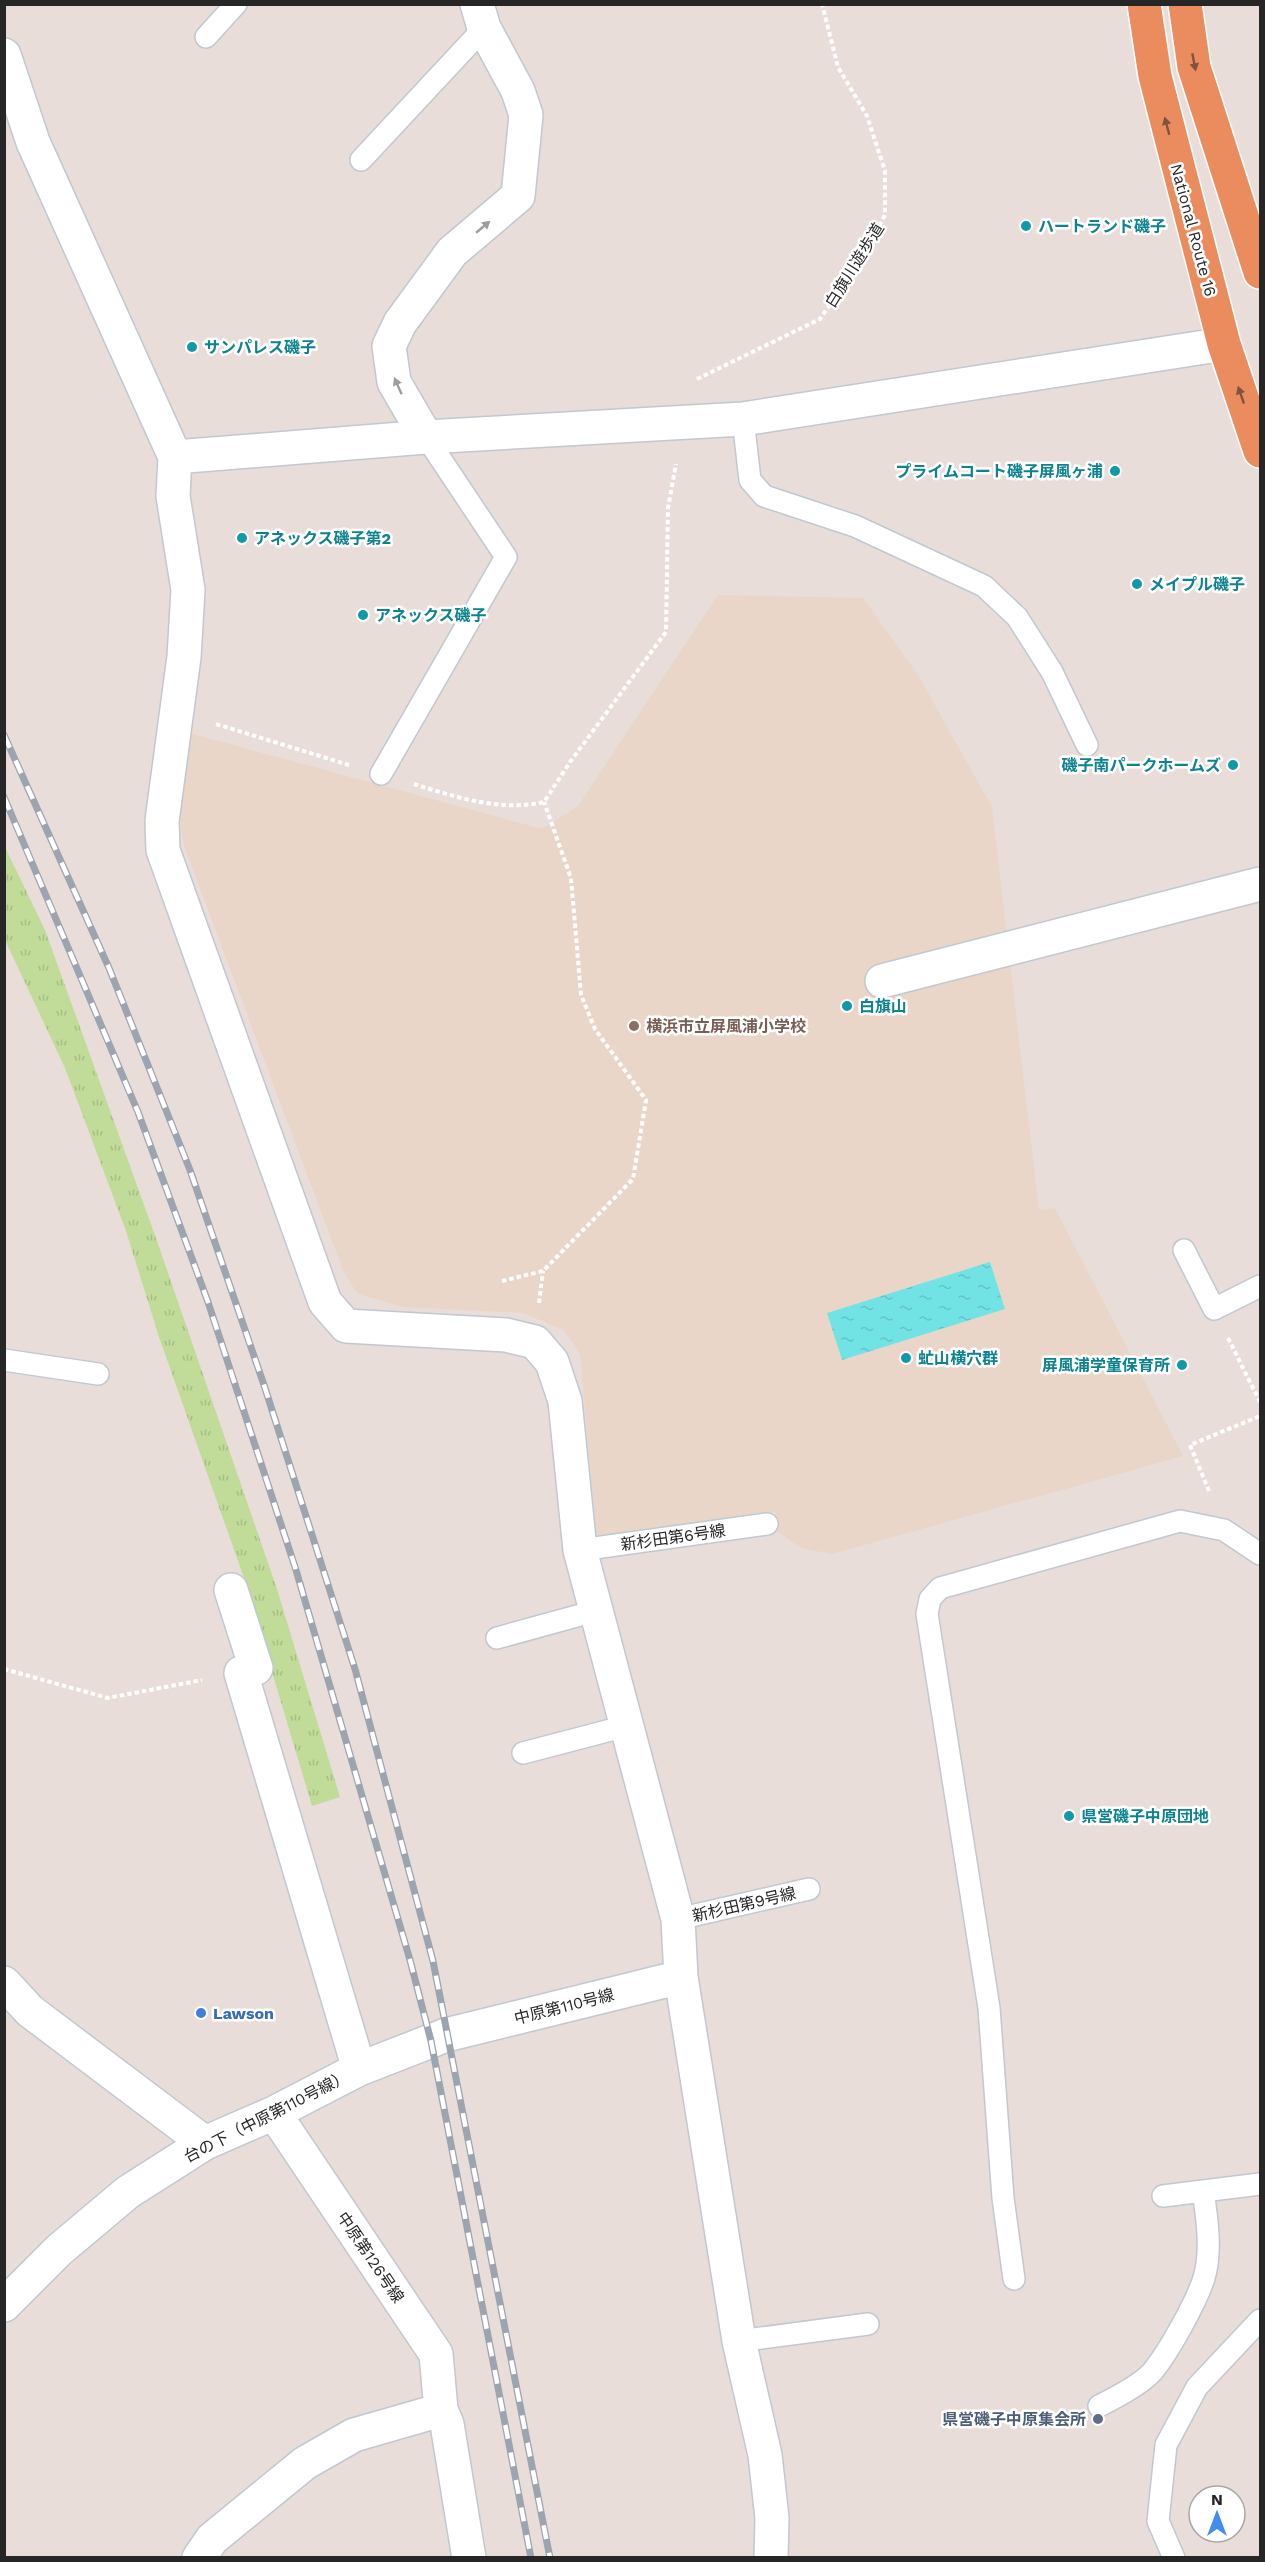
<svg xmlns="http://www.w3.org/2000/svg" width="1265" height="2562" font-family="'Work Sans','Noto Sans JP',sans-serif">
	<style>
		.education { fill: #e9d6c9 }
		.grass { fill: url(#grass-tufts) }
		.water { fill: url(#water-ripples) }
		.lines { fill: none; stroke-linecap: round; stroke-linejoin: round }
		.service-casing { stroke: #c1c8d0; stroke-width: 24 }
		.minor-casing { stroke: #c1c8d0; stroke-width: 36 }
		.tertiary-casing { stroke: #c1c8d0; stroke-width: 36 }
		.trunk-casing { stroke: #fff; stroke-width: 36 }
		.path { stroke: #fff; stroke-width: 4; stroke-dasharray: 4.5 3; stroke-linecap: butt }
		.service { stroke: #fff; stroke-width: 21 }
		.minor { stroke: #fff; stroke-width: 33 }
		.tertiary { stroke: #fff; stroke-width: 33 }
		.trunk { stroke: #eb8c5e; stroke-width: 33 }
		.rail-casing { stroke: #9ca4b0; stroke-width: 7 }
		.rail { stroke: #fff; stroke-width: 4.5; stroke-dasharray: 14; stroke-linecap: butt }
		.oneway { fill: #7f543f }
		.oneway2 { fill: #9d9d9d }
		.culture-dot { fill: #0f9aa8; stroke: #fff; stroke-width: 2 }
		.education-dot { fill: #8d6e63; stroke: #fff; stroke-width: 2 }
		.shop-dot { fill: #3f7fe0; stroke: #fff; stroke-width: 2 }
		.service-dot { fill: #5c6f8a; stroke: #fff; stroke-width: 2 }
		.labels { text-anchor: middle; stroke-width: 5; stroke-linejoin: round; paint-order: stroke }
		.culture-label { font-size: 16px; font-weight: bold; fill: #0d838f; stroke: #fff; text-anchor: start }
		.street-label { font-size: 16px; fill: #262626; stroke: #fff }
		.education-label { font-size: 16px; font-weight: bold; fill: #785e54; stroke: #fff; text-anchor: start }
		.shop-label { font-size: 16px; font-weight: bold; fill: #366cbe; stroke: #fff; text-anchor: start }
		.service-label { font-size: 16px; font-weight: bold; fill: #4e5e75; stroke: #fff; text-anchor: end }
	</style>
	<defs>
		<pattern id="grass-tufts" width="24" height="20" patternUnits="userSpaceOnUse" patternTransform="scale(1.5)"><rect width="24" height="20" fill="#c1dc98"/><path d="M3 7l-1-3M5 7V3M7 7l1-3M15 17l-1-3M17 17v-4M19 17l1-3" fill="none" stroke="#a6bd83"/></pattern>
		<pattern id="water-ripples" width="26" height="14" patternUnits="userSpaceOnUse" patternTransform="scale(1.5)"><rect width="26" height="14" fill="#72e3e4"/><path d="M2 4q2-2 4 0t4 0M15 11q2-2 4 0t4 0" fill="none" stroke="#63c3c3"/></pattern>
	</defs>
	<rect width="100%" height="100%" fill="#e8ddd9"/>
	<path class="education" d="M718 595 863 598 918 675 992 807 1039 1210 1055 1208 1183 1456 832 1554 801 1548 777 1531 775 1511 597 1545 580 1354 564 1330 523 1313 403 1307 358 1294 344 1273 183 843 178 804 189 733 542 829 578 806Z"/>
	<path class="grass" d="M4 845 45 930 157 1241 277 1589 340 1797 312 1806 244 1578 159 1337 126 1231 65 1068 5 940Z"/>
	<path class="water" d="M990 1262 1005 1309 842 1360 827 1313Z"/>
	<g class="lines">
		<g class="service-casing">
			<path id="service" d="M206 37 236 4
				M361 160 484 28
				M743 419 750 480 764 496 855 526 984 586 1017 617 1052 672 1087 745
				M381 774 506 557 426 437
				M1184 1250 1214 1309 1260 1286
				M4 1360 98 1374
				M580 1550 767 1524
				M497 1638 595 1611
				M523 1753 626 1726
				M678 1919 809 1889
				M1163 2196 1260 2184
				M1014 2279 1003 2198 989 2008 927 1614 930 1599 940 1588 1180 1521 1224 1530 1260 1554
				M739 2341 868 2324
				M1099 2406C1115 2398 1142 2384 1153 2371 1169 2351 1196 2303 1204 2278 1212 2252 1207 2217 1203 2191
				M1174 2558 1158 2521 1166 2445 1197 2387 1260 2320"/>
		</g>
		<g class="minor-casing">
			<path id="minor" d="M4 55 33 142 175 457 173 496 188 590 184 657 162 821 163 850 325 1302 346 1326 506 1335 535 1342 552 1362 565 1401 580 1550 678 1919 681 1977 739 2341 765 2455 772 2518 771 2558
				M426 437 394 382 389 346 400 323 452 252 518 196 526 115 518 91 484 28 477 4
				M175 457 426 437 743 419 1224 344
				M882 981 1260 884
				M231 1590 256 1668 241 1673 359 2069
				M4 1983 30 2011 205 2143
				M446 2035 681 1977
				M274 2113 436 2354 441 2410 447 2424 469 2558
				M4 2305 59 2250 128 2192 205 2143 274 2113 359 2069 431 2041
				M199 2558 212 2539 305 2463 354 2435 441 2410"/>
		</g>
		<g class="tertiary-casing">
			<path id="tertiary" d="M431 2041 446 2035"/>
		</g>
		<g class="trunk-casing">
			<path id="trunk" d="M1144 4 1155 76 1224 344 1260 451
				M1185 4 1194 67 1260 272"/>
		</g>
		<path class="path" d="M697 379 820 319 862 258 885 215V171L867 116 838 67 822 4
			M216 724 349 765
			M414 784C455 797 501 812 544 802L570 762 666 632 668 508 676 464
			M502 1281 543 1271 633 1179 646 1100 595 1029 581 995 571 878 544 802
			M539 1303 543 1271
			M1228 1338 1260 1402
			M1209 1491 1190 1445 1260 1416
			M4 1669 108 1698 202 1680"/>
		<use href="#service" class="service"/>
		<use href="#minor" class="minor"/>
		<use href="#tertiary" class="tertiary"/>
		<use href="#trunk" class="trunk"/>
		<g class="rail-casing">
			<path id="rail" d="M4 735 109 968 190 1170 264 1385 355 1669 433 1961 550 2558
				M4 797 138 1112 208 1302 296 1570 410 1960 431 2041 531 2558"/>
		</g>
		<use href="#rail" class="rail"/>
	</g>
	<defs><path id="oneway-solid" d="M-6-.8H1V-3.2L6.5 0L1 3.2V.8H-6Z" transform="scale(1.5)"/></defs>
	<g class="oneway">
		<use href="#oneway-solid" transform="translate(1194 62) rotate(79)"/>
		<use href="#oneway-solid" transform="translate(1167 126) rotate(-105)"/>
		<use href="#oneway-solid" transform="translate(1241 395) rotate(-109)"/>
	</g>
	<g class="oneway2">
		<use href="#oneway-solid" transform="translate(483 227) rotate(-40)"/>
		<use href="#oneway-solid" transform="translate(398 386) rotate(-114)"/>
	</g>
	<g class="culture-dot">
		<circle cx="1026" cy="226" r="6"/>
		<circle cx="192" cy="347" r="6"/>
		<circle cx="1115" cy="471" r="6"/>
		<circle cx="242" cy="538" r="6"/>
		<circle cx="1137" cy="584" r="6"/>
		<circle cx="363" cy="615" r="6"/>
		<circle cx="1233" cy="765" r="6"/>
		<circle cx="847" cy="1006" r="6"/>
		<circle cx="906" cy="1358" r="6"/>
		<circle cx="1182" cy="1365" r="6"/>
		<circle cx="1069" cy="1816" r="6"/>
	</g>
	<circle class="education-dot" cx="634" cy="1026" r="6"/>
	<circle class="shop-dot" cx="201" cy="2013" r="6"/>
	<circle class="service-dot" cx="1098" cy="2419" r="6"/>
	<g class="labels">
		<g class="culture-label">
			<text x="1038" y="232">ハートランド磯子</text>
			<text x="204" y="353">サンパレス磯子</text>
			<text x="1103" y="477" text-anchor="end">プライムコート磯子屏風ヶ浦</text>
			<text x="254" y="544">アネックス磯子第2</text>
			<text x="1149" y="590">メイプル磯子</text>
			<text x="375" y="621">アネックス磯子</text>
			<text x="1221" y="771" text-anchor="end">磯子南パークホームズ</text>
			<text x="859" y="1012">白旗山</text>
			<text x="918" y="1364">虻山横穴群</text>
			<text x="1170" y="1371" text-anchor="end">屏風浦学童保育所</text>
			<text x="1081" y="1822">県営磯子中原団地</text>
		</g>
		<g class="street-label">
			<text transform="translate(1194 230) rotate(75)" y="6">National Route 16</text>
			<text transform="translate(854 265) rotate(-58)" y="6">白旗川遊歩道</text>
			<text transform="translate(673 1537) rotate(-8)" y="6">新杉田第6号線</text>
			<text transform="translate(744 1904) rotate(-13)" y="6">新杉田第9号線</text>
			<text transform="translate(564 2006) rotate(-14)" y="6">中原第110号線</text>
			<text transform="translate(266 2116) rotate(-27)" y="6">台の下（中原第110号線）</text>
			<text transform="translate(371 2257) rotate(56)" y="6">中原第126号線</text>
		</g>
		<g class="education-label">
			<text x="646" y="1032">横浜市立屏風浦小学校</text>
		</g>
		<g class="shop-label">
			<text x="213" y="2019">Lawson</text>
		</g>
		<g class="service-label">
			<text x="1086" y="2425">県営磯子中原集会所</text>
		</g>
	</g>
	<rect width="1265" height="2562" fill="none" stroke="#262626" stroke-width="12"/>
	<g transform="translate(1217 2514)"><circle r="28" fill="#ffffff" stroke="#a8a8a8" stroke-width="1.5"/>
	<path d="M0-4.5L10 22L0 15L-10 22Z" fill="#438eeb"/>
	<text y="-9" font-size="16" font-weight="bold" text-anchor="middle" fill="#262626">N</text>
	</g>
</svg>
